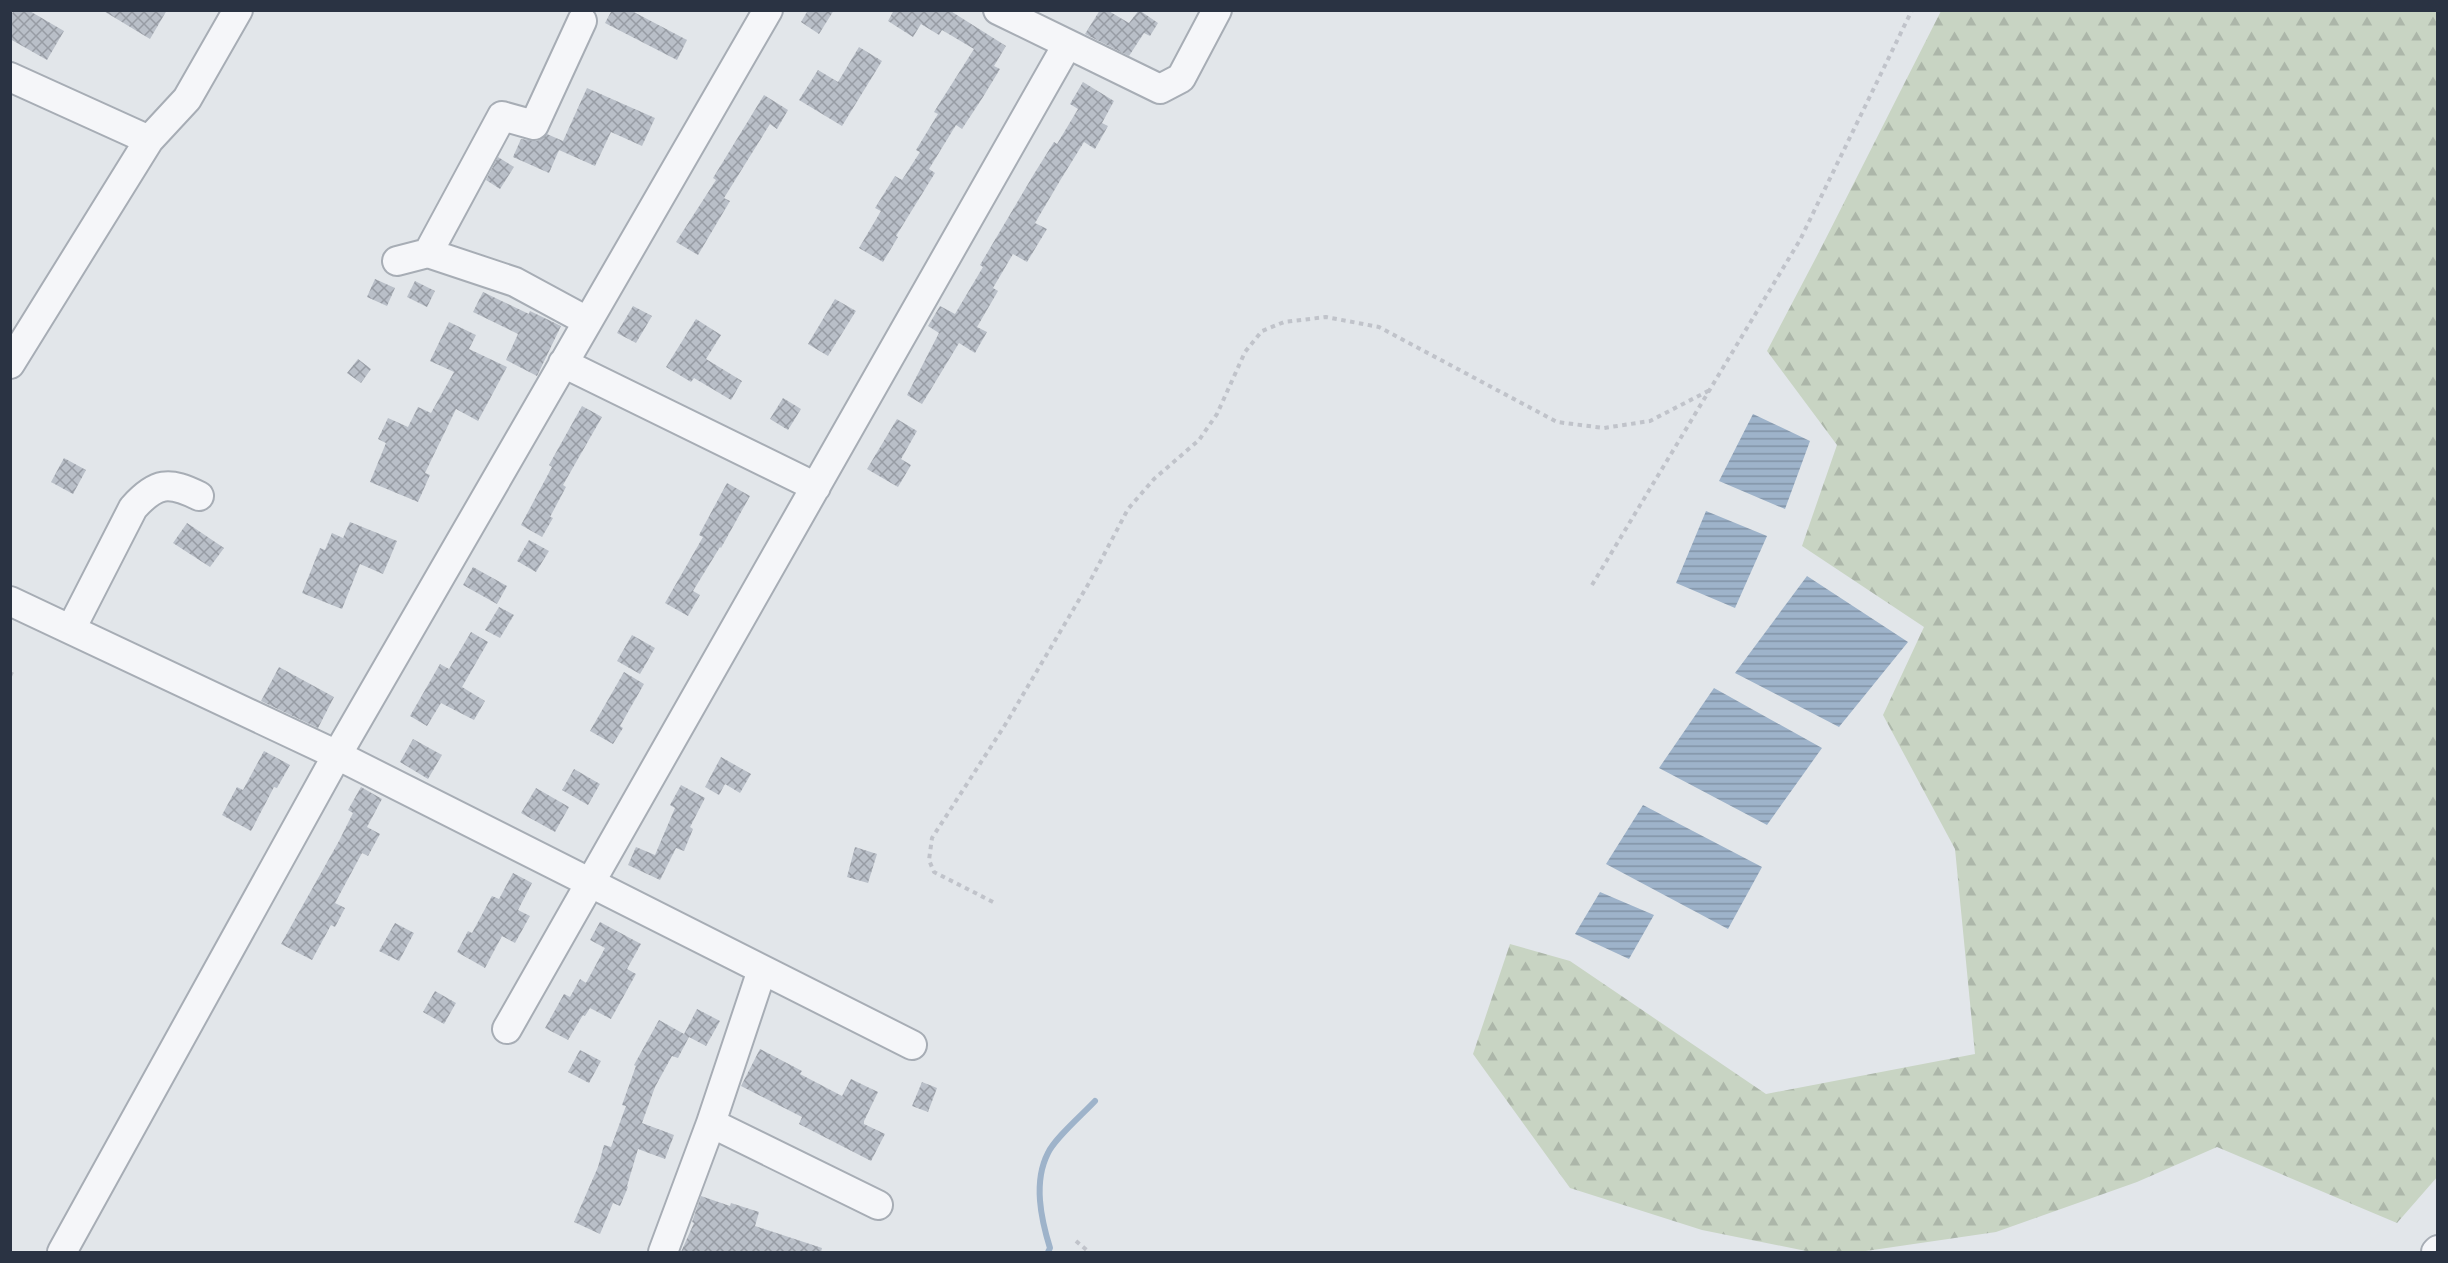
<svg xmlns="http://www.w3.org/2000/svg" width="2448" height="1263" font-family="'PT Sans',sans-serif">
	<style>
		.forest { fill: url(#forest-firs) }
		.water { fill: url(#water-rules) }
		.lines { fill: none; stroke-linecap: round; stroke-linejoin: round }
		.stream { stroke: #9eb3ca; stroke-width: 6 }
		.building { fill: url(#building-cross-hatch) }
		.minor-casing { stroke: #a7adb5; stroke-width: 32 }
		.path { stroke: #c0c3ca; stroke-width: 4; stroke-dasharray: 4.5 4.5; stroke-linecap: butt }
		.minor { stroke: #f5f6f9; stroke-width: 28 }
	</style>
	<defs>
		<pattern id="forest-firs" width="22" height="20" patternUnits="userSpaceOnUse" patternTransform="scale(1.5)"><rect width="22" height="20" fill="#c8d4c3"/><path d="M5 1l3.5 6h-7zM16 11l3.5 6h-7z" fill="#acb6a9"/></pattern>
		<pattern id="water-rules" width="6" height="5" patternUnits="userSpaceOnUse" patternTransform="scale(1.5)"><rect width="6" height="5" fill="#9eb3ca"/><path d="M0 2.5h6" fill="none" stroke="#8192a6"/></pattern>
		<pattern id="building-cross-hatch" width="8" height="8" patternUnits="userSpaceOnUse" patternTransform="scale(1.5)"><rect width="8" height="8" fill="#b9bfc8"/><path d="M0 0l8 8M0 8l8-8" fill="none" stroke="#979ca4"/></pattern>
	</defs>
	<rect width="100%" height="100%" fill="#e2e6ea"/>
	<path class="forest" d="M1941 11H2437L2438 1176 2397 1223 2217 1147 2137 1182 1996 1232 1859 1252H1811L1702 1230 1570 1188 1473 1054 1510 944 1570 961 1766 1094 1975 1054 1955 849 1883 715 1924 627 1802 546 1837 445 1767 351 1820 250Z"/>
	<path class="water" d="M1753 414 1810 441 1785 509 1719 481Z
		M1706 511 1767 536 1735 608 1676 583Z
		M1807 576 1908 642 1839 727 1735 673Z
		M1714 688 1822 748 1767 825 1659 768Z
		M1643 805 1762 867 1728 929 1606 864Z
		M1600 892 1654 915 1629 959 1575 934Z"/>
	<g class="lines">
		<path class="stream" d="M1048 1252 1050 1248C1041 1219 1033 1182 1048 1153 1055 1138 1083 1114 1095 1101"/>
	</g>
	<path class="building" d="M14 10H28L64 31 47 60 10 39V17Z
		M102 10H167L150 39Z
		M612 10H630L687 40 677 60 605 23Z
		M808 10H834L819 34 801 22Z
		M894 10H949L1006 46 994 66 1000 69 983 97 962 129 956 125 929 169 935 173 896 236 898 237 883 262 859 248 881 211 875 208 895 176 902 180 920 152 916 150 938 114 934 112 974 49 942 30 939 35 921 24 913 37 888 21Z
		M1100 10H1107L1129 23 1139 10 1158 23 1150 36 1144 33 1129 56 1085 34Z
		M859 47 882 61 842 126 799 100 818 70 838 82Z
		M1083 82 1114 101 1102 123 1108 126 1095 149 1084 142 1061 179 1035 223 1047 229 1027 262 1013 254 993 288 998 291 977 327 987 332 975 353 959 343 922 404 907 395 939 333 928 326 940 306 955 314 983 267 980 265 1034 174 1054 142 1057 144 1078 109 1070 104Z
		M587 88 655 118 642 146 611 132 595 166 559 150 549 173 513 157 521 139 537 141 547 134 563 141Z
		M764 95 788 110 777 129 770 124 724 198 730 201 698 255 676 242 716 180 713 178Z
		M498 157 514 167 500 189 486 180Z
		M375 279 395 288 387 306 367 297Z
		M415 281 435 291 427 307 407 297Z
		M483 292 529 314 530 311 561 326 537 376 506 360 518 334 473 312Z
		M835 299 856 311 828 356 808 344Z
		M633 306 652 316 636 343 617 333Z
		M696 319 721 335 706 359 742 381 731 400 694 378 691 382 666 367Z
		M449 322 476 335 469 349 507 367 478 421 456 409 425 473 430 475 418 502 370 482 386 443 378 439 388 418 408 427 418 407 431 413 454 372 430 361Z
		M358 359 371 369 361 383 347 373Z
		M783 398 801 409 788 430 770 419Z
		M582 406 602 417 563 485 566 487 550 517 553 518 542 537 521 525 552 467 549 465Z
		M897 419 917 431 901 459 911 465 898 487 867 469Z
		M64 458 86 470 73 494 51 482Z
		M727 483 750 496 721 548 720 547 693 591 700 595 688 616 665 603 703 537 699 535Z
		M350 522 397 541 383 574 360 564 342 609 302 593 320 548 325 550 332 533 343 538Z
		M187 523 224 548 210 567 173 543Z
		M529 540 549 551 536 572 517 561Z
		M473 567 507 586 497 604 463 585Z
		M499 607 514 615 500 638 485 630Z
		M471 632 488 642 462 687 485 701 474 720 441 703 427 726 410 716 440 664 449 669Z
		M632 635 655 648 640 674 617 661Z
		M279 667 334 697 318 728 261 701Z
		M624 672 644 684 620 726 623 728 613 744 590 731Z
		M413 739 442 755 428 779 400 762Z
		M264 751 290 765 277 788 274 787 251 831 222 815 237 787 243 790Z
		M721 757 751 774 740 793 725 784 719 795 705 787Z
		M574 769 600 784 588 805 562 790Z
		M681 785 705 798 690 827 693 829 684 851 676 848 660 880 628 865 636 847 655 855 675 808 670 805Z
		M361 787 382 799 367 827 380 834 368 856 362 853 335 903 345 908 335 927 331 925 312 960 281 944 339 841 353 813 348 810Z
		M536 788 569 807 555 832 521 813Z
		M855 847 877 854 868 883 847 877Z
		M513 873 532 883 518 910 530 916 515 943 502 936 485 968 457 952 468 931 472 933 492 896 499 899Z
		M600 922 641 944 627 969 636 974 611 1019 590 1008 585 1016 583 1015 568 1040 545 1028 564 994 570 997 580 979 586 983 605 948 590 940Z
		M395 923 414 933 399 961 379 951Z
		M435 991 456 1003 444 1024 423 1012Z
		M697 1009 720 1021 706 1046 689 1037 678 1058 672 1056 655 1087 642 1123 674 1135 665 1159 638 1149 627 1186 628 1187 620 1206 613 1203 600 1234 574 1222 598 1167 604 1145 611 1147 626 1106 622 1105 636 1066 634 1065 659 1020 684 1034Z
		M760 1049 802 1071 800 1074 842 1096 851 1079 878 1092 864 1121V1124L885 1134 871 1161 799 1124 802 1117 741 1086Z
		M580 1050 601 1061 589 1083 568 1072Z
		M922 1082 937 1088 928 1112 912 1106Z
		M701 1196 730 1206 731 1203 759 1212 755 1226 822 1248 821 1252H681L694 1223 692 1222Z"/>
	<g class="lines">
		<g class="minor-casing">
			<path id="minor" d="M998 10 1160 89 1181 78 1217 10
				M10 77 149 140
				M428 253 502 116 534 125 582 21
				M397 261 428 253 515 282 587 321
				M563 363 816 487
				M10 364 149 140 187 99 238 10
				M10 601 337 755 912 1045
				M71 629 133 508C156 482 169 481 199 496
				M507 1029 1067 45
				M711 1123 878 1205
				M62 1252 337 755 768 10
				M663 1252 711 1123 762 970
				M2436 1252 2438 1250"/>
		</g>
		<path class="path" d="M1592 585 1800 240 1912 10
			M10 676 14 668
			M993 902 934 872 929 860 932 838 1005 725 1089 583 1128 509 1154 479 1199 440 1217 414 1245 352 1262 331 1284 322 1326 317 1379 327 1557 422 1604 428 1650 421 1710 390
			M1076 1241 1089 1252"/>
		<use href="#minor" class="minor"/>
	</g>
	<rect width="2448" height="1263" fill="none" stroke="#2a3343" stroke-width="24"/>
</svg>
